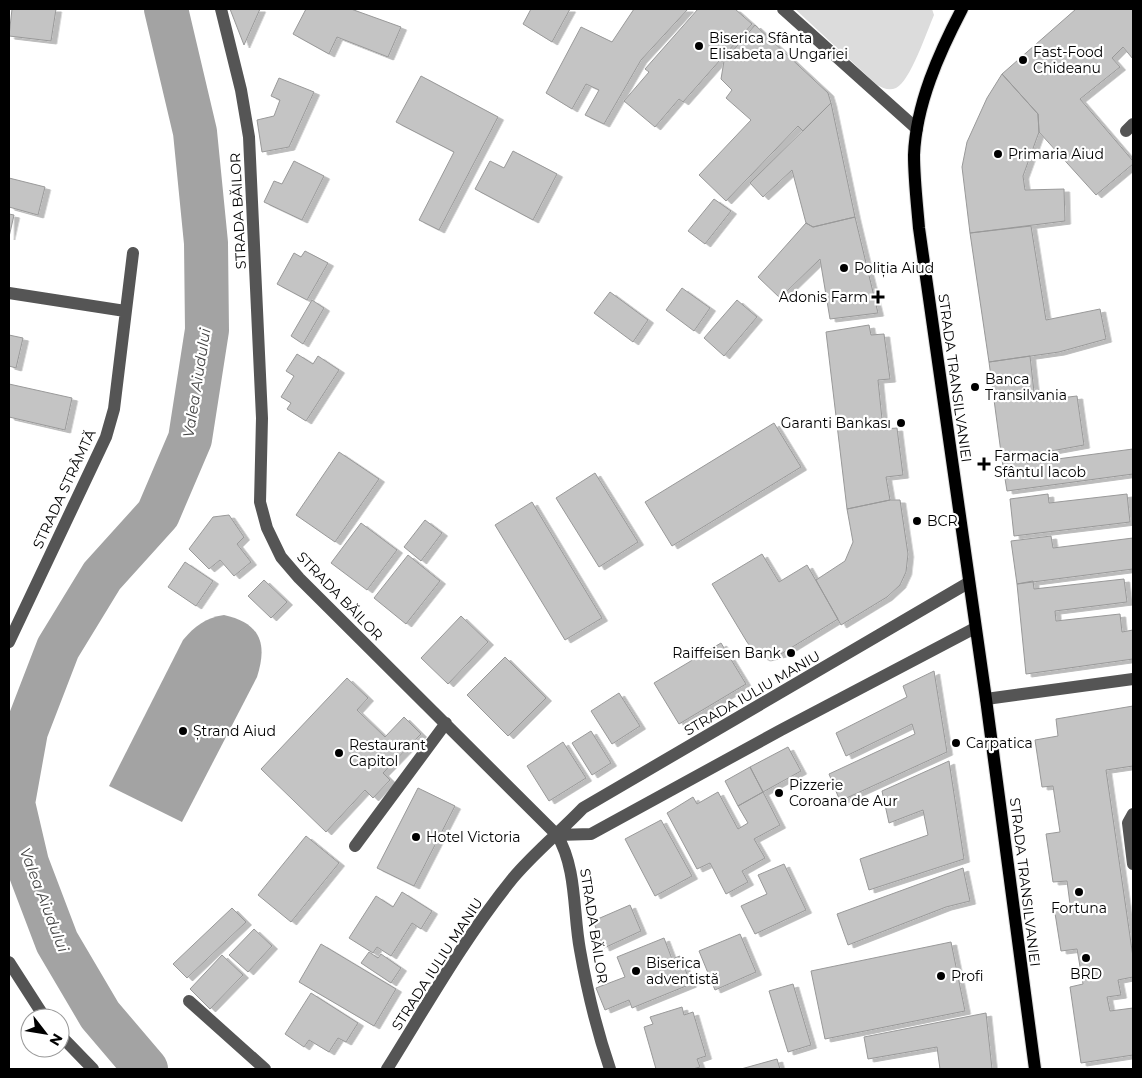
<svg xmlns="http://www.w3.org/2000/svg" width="1142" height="1078" font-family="Montserrat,sans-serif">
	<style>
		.green { fill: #dcdcdc }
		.water { fill: #a3a3a3 }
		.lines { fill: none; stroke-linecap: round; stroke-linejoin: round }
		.river { stroke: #a3a3a3; stroke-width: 44 }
		.building { fill: #c4c4c4; stroke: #999; filter: url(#shadow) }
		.major-casing { stroke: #dbdbdb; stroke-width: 14 }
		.minor { stroke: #555; stroke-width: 12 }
		.major { stroke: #000; stroke-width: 12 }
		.poi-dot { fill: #000; stroke: #fff; stroke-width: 2 }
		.labels { text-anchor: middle; stroke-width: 4.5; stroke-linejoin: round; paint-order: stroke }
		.poi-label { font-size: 14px; fill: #000; stroke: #fff; text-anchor: start }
		.street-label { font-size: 14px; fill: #000; stroke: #fff }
		.water-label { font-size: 15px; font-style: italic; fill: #444; stroke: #fff }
	</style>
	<defs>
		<filter id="shadow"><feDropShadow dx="5.5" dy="3" stdDeviation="0" flood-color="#0004"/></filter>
	</defs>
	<rect width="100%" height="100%" fill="#fff"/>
	<path class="green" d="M795 9H932L934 15C927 31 910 82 896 88 889 91 883 88 877 85Z"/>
	<path class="water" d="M224 615C260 623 268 643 257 677L182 822 109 786 183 640C195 626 205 618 224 615Z"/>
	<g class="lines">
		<path class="river" d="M146 1069 100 1015 57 942 27 863 13 803 26 731 58 648 102 576 158 514 190 439 207 330 206 243 195 132 166 9"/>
	</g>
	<path class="building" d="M12 9H56L51 41 9 36Z
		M230 9H260L244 45Z
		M306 9H351L401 27 388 57 337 37 329 54 293 34Z
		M531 9H570L552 42 523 24Z
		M634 9H688L641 60 604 124 585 115 599 90 586 84 572 109 546 93 581 27 612 42Z
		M698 9H735L752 24 683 102 679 99 655 127 624 101 649 72 645 69Z
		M1076 9H1133V59L1123 47 1112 58 1120 67 1080 99 1133 161V164L1096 195 1039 132 1038 114 1002 74Z
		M755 25 828 93 831 103 803 131 798 126 726 201 699 175 751 120 726 98 732 90 721 79 724 61Z
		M1002 74 1038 114 1039 132 1023 176 1025 190 1064 189 1065 221 970 233 962 167 967 142 987 98Z
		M421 76 498 117 439 230 419 220 454 152 396 122Z
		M279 78 314 92 289 147 262 152 257 120 274 116 280 100 271 96Z
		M831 103 855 217 813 227 806 223 792 170 763 197 750 183Z
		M513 151 557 174 533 220 475 189 490 161 504 168Z
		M294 161 324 176 302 220 264 202 274 181 282 184Z
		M9 178 45 187 38 215 9 207Z
		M714 199 731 211 705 244 688 231Z
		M9 214 14 215 9 237Z
		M855 217 878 313 830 319 820 259 780 298 758 277 806 223 813 227Z
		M1031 226 1046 320 1100 309 1106 339 1059 352 989 362 970 233Z
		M305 251 328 263 307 300 277 284 294 253 301 257Z
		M682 288 710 308 694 331 666 310Z
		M610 292 648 320 633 342 594 313Z
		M312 300 324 308 303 344 291 336Z
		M737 300 757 317 724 356 704 338Z
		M869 325 871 335 884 334 890 379 878 380 883 429 897 428 903 475 886 477 890 500 847 509 826 332Z
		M9 335 23 338 16 368 9 366Z
		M297 354 313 364 318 356 339 370 306 421 287 409 291 403 281 397 294 376 286 371Z
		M1030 356 1035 401 1077 396 1084 445 1002 460 989 362Z
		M9 384 72 398 65 430 9 417Z
		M774 423 801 467 672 546 645 502Z
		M1133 449V474L1007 491 1002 460 1026 455 1027 463Z
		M339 452 379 479 335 542 296 515Z
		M595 473 638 542 599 567 556 498Z
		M1048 494 1049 503 1127 494 1130 522 1014 536 1010 499Z
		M890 500H900L908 554 906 572 900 585 887 597 841 625 816 580 845 561 853 542 847 509Z
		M532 502 602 618 565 640 495 525Z
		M229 515 244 537 237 544 251 562 234 576 220 560 209 569 189 549 213 517Z
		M425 520 442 533 421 561 404 547Z
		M361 523 397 550 367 590 331 563Z
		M1051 536 1053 548 1133 538V569L1017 584 1011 541Z
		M762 554 779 582 807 565 838 619 781 654 765 658 755 653 747 642 712 584Z
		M408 555 440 581 406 624 374 598Z
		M185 562 213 581 196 606 168 587Z
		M1124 579 1127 602 1055 611 1056 621 1120 614 1122 632 1133 630V659L1026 674 1017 584 1033 581 1034 589Z
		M264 580 287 602 271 618 248 596Z
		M461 616 488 642 448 684 421 658Z
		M721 643 746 684 679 724 654 683Z
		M505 657 546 698 508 736 467 695Z
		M934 671 947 752 840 801 829 774 915 734 912 724 846 756 836 733 907 697 903 686Z
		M347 678 368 698 357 710 385 737 404 717 421 734 383 773 390 780 373 798 365 790 326 832 261 769Z
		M619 693 640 726 612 744 591 711Z
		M1133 706V766L1106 770 1133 957V977L1118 980 1121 995 1107 997 1110 1011 1133 1008V1055L1081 1063 1070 987 1083 984 1077 949 1061 951 1054 907 1070 904 1067 881 1053 882 1046 834 1060 832 1053 786 1042 787 1035 740 1058 736 1056 719Z
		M591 731 611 763 592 775 572 743Z
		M563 742 586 778 549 801 527 766Z
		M788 747 801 771 763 792 750 767Z
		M949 761 964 859 869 890 860 859 928 835 923 810 889 823 882 791Z
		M750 767 763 792 738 806 725 781Z
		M418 788 455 806 414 886 377 868Z
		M718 792 738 829 748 823 738 806 763 792 780 825 754 839 765 858 742 871 748 882 726 894 710 863 697 869 667 813 693 797 697 804Z
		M661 820 692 876 655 896 625 839Z
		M306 836 339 863 291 922 258 895Z
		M784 864 806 910 755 934 741 906 767 894 758 875Z
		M963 868 970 901 946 907 848 945 837 914Z
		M402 892 432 911 421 929 412 923 391 956 377 947 373 953 349 938 376 896 393 907Z
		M630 905 641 931 604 948 593 921Z
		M232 908 246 922 187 978 173 964Z
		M254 929 272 946 248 972 229 955Z
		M740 934 756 972 715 990 699 951Z
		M664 938 672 959 680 956 691 984 632 1008 629 1000 605 1010 596 988 625 977 617 957Z
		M951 942 965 1011 825 1039 811 971Z
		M321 944 396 989 374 1026 299 982Z
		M369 952 378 958 381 954 401 968 391 983 361 963Z
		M222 955 243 975 210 1009 190 989Z
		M793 984 811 1045 788 1052 769 991Z
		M311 993 358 1023 346 1042 338 1038 329 1052 309 1040 304 1047 285 1034Z
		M682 1007 684 1015 693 1012 706 1056 697 1059 700 1067 693 1069H656L644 1027 653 1024 650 1017Z
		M986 1013 992 1069H940L937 1047 868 1059 864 1037Z
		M777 1059 780 1069H741Z"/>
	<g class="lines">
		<g class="major-casing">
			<path id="major" d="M962 9C939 53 916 104 914 155 914 179 917 204 919 228L986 699 1035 1069"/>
		</g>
		<path class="minor" d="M221 9 241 90 249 137 262 418 260 502 267 528 281 557 299 578 557 835C577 868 573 913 580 950 587 990 597 1031 610 1069
			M783 9 917 129
			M1126 131 1133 124
			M9 293 125 311
			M9 642 106 437 114 409 133 253
			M986 699 1133 679
			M1133 814 1128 823 1133 864
			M557 835 591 834 781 730 975 628
			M355 846 446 723
			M9 962 45 1018
			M189 1001 265 1069
			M60 1035 93 1069
			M387 1069C427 1005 465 937 513 878 534 853 560 832 583 808L968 583"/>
		<use href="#major" class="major"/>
	</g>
	<g class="poi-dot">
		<circle cx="699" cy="46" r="5"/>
		<circle cx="1023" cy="60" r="5"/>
		<circle cx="998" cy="154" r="5"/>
		<circle cx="844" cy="268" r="5"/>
		<path d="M875.5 289.5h5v5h5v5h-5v5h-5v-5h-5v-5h5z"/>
		<circle cx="975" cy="387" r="5"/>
		<circle cx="901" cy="423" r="5"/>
		<path d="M981.5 456.5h5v5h5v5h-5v5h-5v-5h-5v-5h5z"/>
		<circle cx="917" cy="521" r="5"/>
		<circle cx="791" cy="653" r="5"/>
		<circle cx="183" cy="731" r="5"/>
		<circle cx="956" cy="743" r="5"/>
		<circle cx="339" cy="753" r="5"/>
		<circle cx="779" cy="793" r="5"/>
		<circle cx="416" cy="837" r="5"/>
		<circle cx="1079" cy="892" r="5"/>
		<circle cx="1086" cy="958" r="5"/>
		<circle cx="636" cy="971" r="5"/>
		<circle cx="941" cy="976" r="5"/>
	</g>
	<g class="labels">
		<g class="poi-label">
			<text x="709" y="43">Biserica Sfânta<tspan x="709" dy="16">Elisabeta a Ungariei</tspan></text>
			<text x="1033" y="57">Fast-Food<tspan x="1033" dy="16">Chideanu</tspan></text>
			<text x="1008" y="159">Primaria Aiud</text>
			<text x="854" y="273">Poliția Aiud</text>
			<text x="868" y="302" text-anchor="end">Adonis Farm</text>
			<text x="985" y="384">Banca<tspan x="985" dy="16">Transilvania</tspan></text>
			<text x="891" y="428" text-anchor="end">Garanti Bankası</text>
			<text x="994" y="461">Farmacia<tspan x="994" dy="16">Sfântul Iacob</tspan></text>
			<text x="927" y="526">BCR</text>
			<text x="781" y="658" text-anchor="end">Raiffeisen Bank</text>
			<text x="193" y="736">Ștrand Aiud</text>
			<text x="966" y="748">Carpatica</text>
			<text x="349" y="750">Restaurant<tspan x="349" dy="16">Capitol</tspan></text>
			<text x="789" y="790">Pizzerie<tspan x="789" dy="16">Coroana de Aur</tspan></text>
			<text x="426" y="842">Hotel Victoria</text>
			<text x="1079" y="913" text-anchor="middle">Fortuna</text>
			<text x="646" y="968">Biserica<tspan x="646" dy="16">adventistă</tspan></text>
			<text x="1086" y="979" text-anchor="middle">BRD</text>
			<text x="951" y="981">Profi</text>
		</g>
		<g class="street-label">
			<text transform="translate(238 211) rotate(-93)" y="5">STRADA BĂILOR</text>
			<text transform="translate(955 378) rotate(82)" y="5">STRADA TRANSILVANIEI</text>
			<text transform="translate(64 489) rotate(-65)" y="5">STRADA STRÂMTĂ</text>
			<text transform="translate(340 596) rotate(46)" y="5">STRADA BĂILOR</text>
			<text transform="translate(752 693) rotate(-30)" y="5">STRADA IULIU MANIU</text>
			<text transform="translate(1025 882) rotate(83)" y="5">STRADA TRANSILVANIEI</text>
			<text transform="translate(594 926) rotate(81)" y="5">STRADA BĂILOR</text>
			<text transform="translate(437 964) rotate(-57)" y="5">STRADA IULIU MANIU</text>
		</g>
		<g class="water-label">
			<text transform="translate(197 383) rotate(-81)" y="5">Valea Aiudului</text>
			<text transform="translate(44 900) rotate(69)" y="5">Valea Aiudului</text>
		</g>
	</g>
	<rect width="1142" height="1078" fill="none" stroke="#000000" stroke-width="20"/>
	<g transform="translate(45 1033) rotate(121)"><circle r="24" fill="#ffffff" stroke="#999999"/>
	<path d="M0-4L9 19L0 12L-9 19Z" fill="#000000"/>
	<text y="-8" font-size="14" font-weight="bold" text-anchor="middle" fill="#000000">N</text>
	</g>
</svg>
